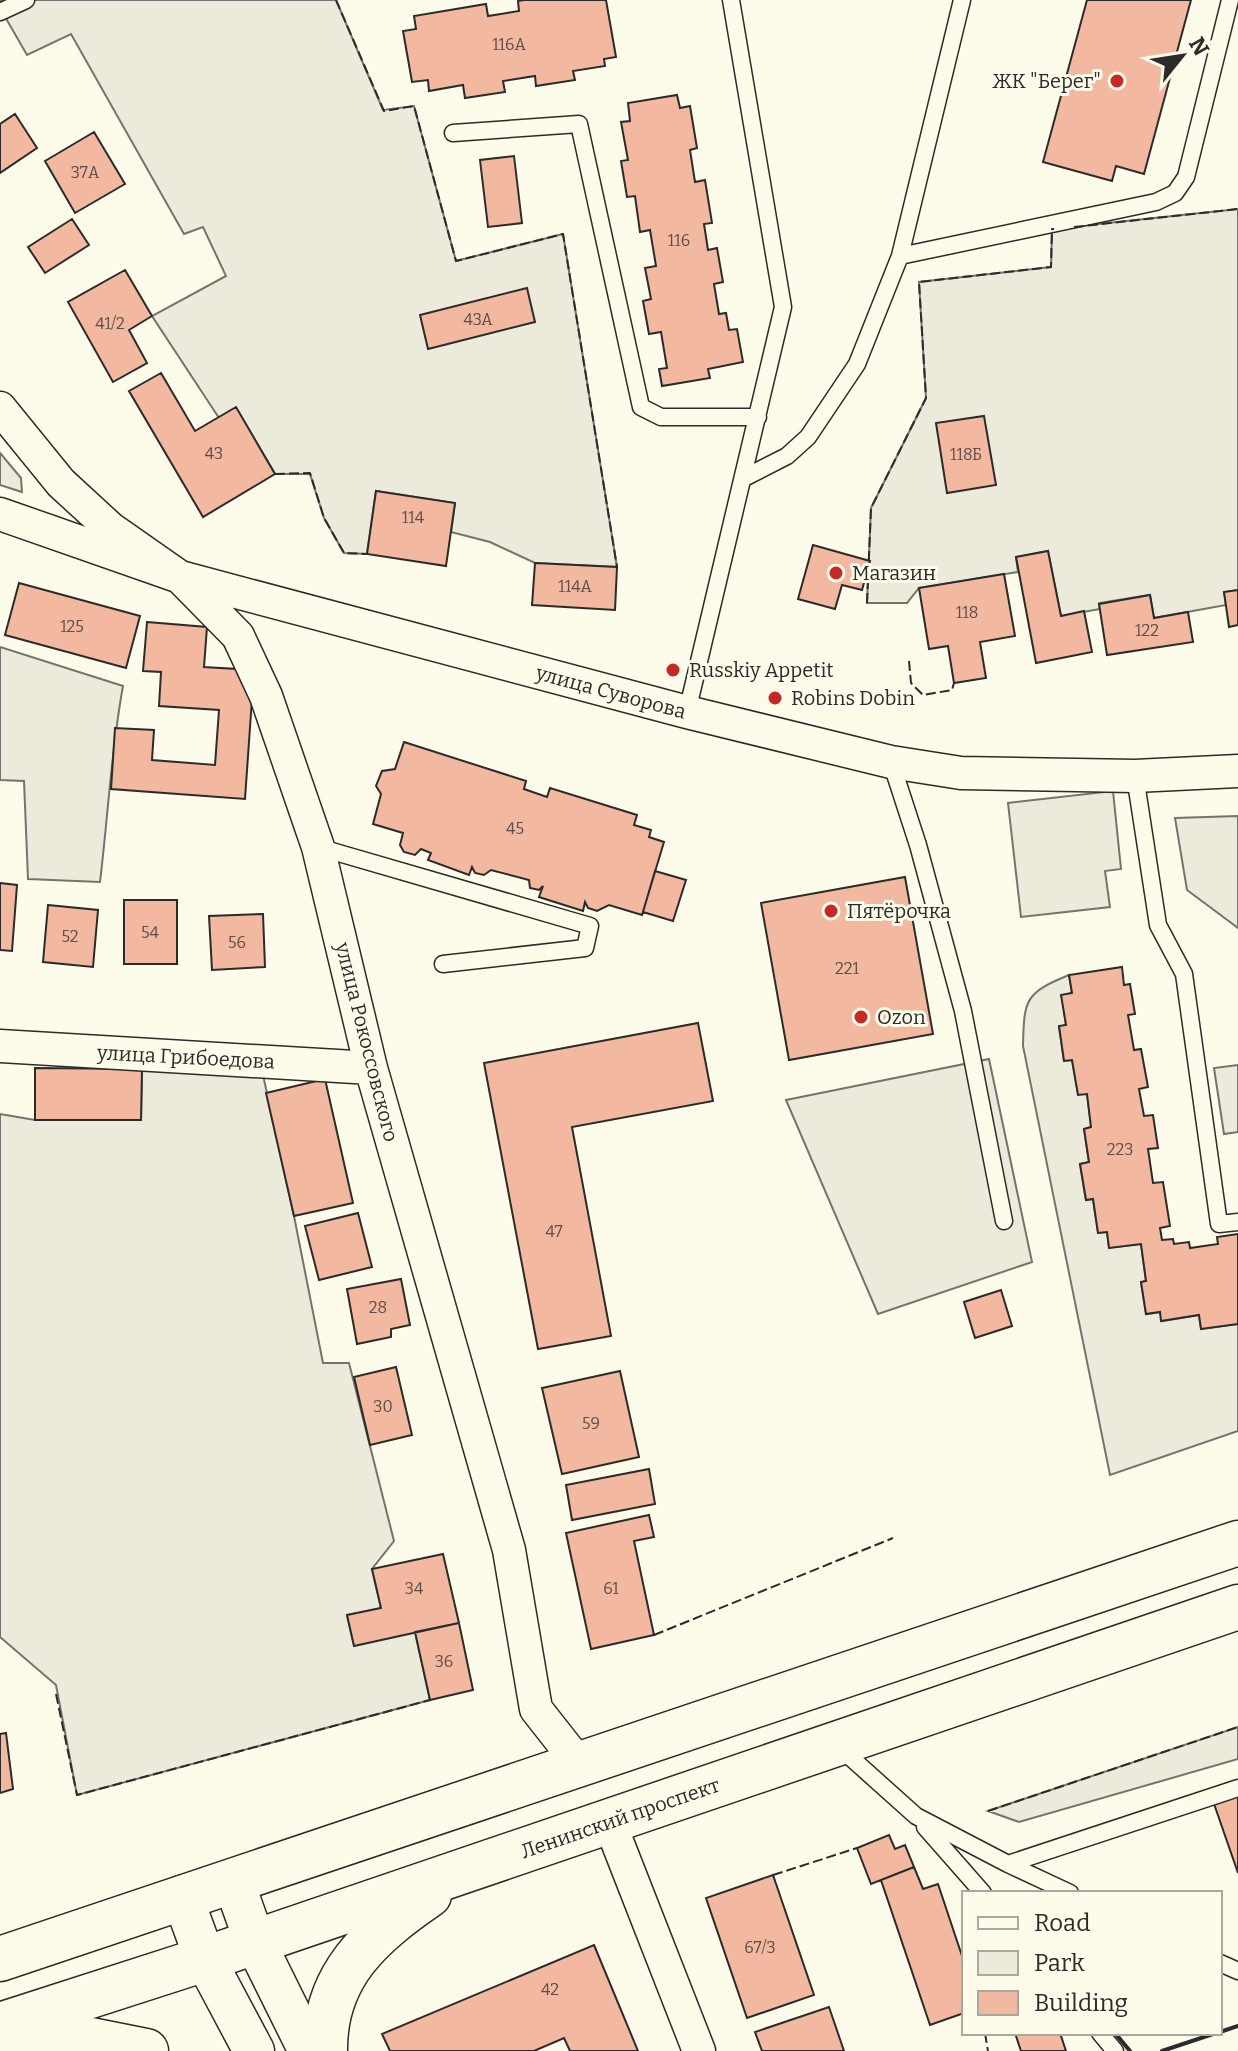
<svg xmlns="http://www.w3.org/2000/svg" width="1238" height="2051" font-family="Bitter,serif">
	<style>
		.green { fill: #ecebdb; stroke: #74746e; stroke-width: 2 }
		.parking { fill: #eceadb; stroke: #74746e; stroke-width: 2 }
		.building { fill: #f2b8a0; stroke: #2b2b2b; stroke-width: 2 }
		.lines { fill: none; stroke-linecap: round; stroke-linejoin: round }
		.service-casing { stroke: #2b2b2b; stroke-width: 19 }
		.minor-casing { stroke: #2b2b2b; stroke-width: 35 }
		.tertiary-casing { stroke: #2b2b2b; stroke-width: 43 }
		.secondary-casing { stroke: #2b2b2b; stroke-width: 47 }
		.service { stroke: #fdfbea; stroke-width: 16 }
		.minor { stroke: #fdfbea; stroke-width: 32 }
		.tertiary { stroke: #fdfbea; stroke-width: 40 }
		.secondary { stroke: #fdfbea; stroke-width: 44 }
		.fence { stroke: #2b2b2b; stroke-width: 2; stroke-dasharray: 10 4; stroke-linecap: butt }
		.wall { stroke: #2b2b2b; stroke-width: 4 }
		.poi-dot { fill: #c62828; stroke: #fdfbea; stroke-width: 3 }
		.labels { text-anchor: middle; stroke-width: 6; stroke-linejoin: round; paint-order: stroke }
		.number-label { font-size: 16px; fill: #5d4e48 }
		.poi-label { font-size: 20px; fill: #2b2b2b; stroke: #fdfbea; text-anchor: start }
		.street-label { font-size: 20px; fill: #2b2b2b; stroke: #fdfbea }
	</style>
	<rect width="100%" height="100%" fill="#fdfbea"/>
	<path class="green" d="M0 0H336L383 110 414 106 456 261 563 234 617 567 535 563 490 542 451 532 455 503 376 491 367 554 344 553 324 518 310 474H275L236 408 219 418 152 316 226 276 203 227 184 234 71 34 27 55 0 8Z
		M1238 209V590L1224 592 1226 605 1154 618 1150 595 1099 603 1100 609 1061 616 1048 551 1016 557 1018 572 919 588 907 603H867L871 508 926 398 919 282 1051 267 1052 229Z
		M0 453 21 478 22 492 0 485Z
		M0 647 123 686C111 751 108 817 100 882L28 879 24 781 0 780Z
		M1113 791 1121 869 1105 871 1110 907 1021 917 1008 803Z
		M1238 816V928L1187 890 1175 818Z
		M1069 975 1072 993 1062 995 1066 1025 1059 1027 1064 1061 1072 1060 1078 1094H1087L1091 1127 1084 1129 1089 1162 1080 1164 1086 1200 1093 1199 1098 1233 1107 1232 1109 1248 1141 1244 1146 1281 1141 1282 1146 1314 1160 1312 1162 1321 1199 1315 1201 1329 1237 1324 1238 1311V1431L1110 1475 1023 1046C1024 999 1025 993 1069 975Z
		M142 1069 263 1075 294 1216 323 1363H349L394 1541 372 1569 381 1608 347 1615 354 1645 415 1632 430 1700 77 1795 56 1685 0 1637V1114L35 1120H141Z
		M1238 1727V1759L1019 1822 988 1811Z"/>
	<path class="parking" d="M989 1059 1032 1262 878 1314 786 1100Z
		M1238 1065V1132L1224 1134 1214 1068Z"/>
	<path class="building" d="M524 0H606L616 57 604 59 605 66 573 71 575 80 536 86 535 76 503 81 505 92 465 98 463 85 429 91 428 80 412 82 403 31 416 29 414 16 486 4 488 16 519 11 518 1Z
		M1087 0H1191L1144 174 1116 166 1112 181 1043 162Z
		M677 95 680 108 690 106 697 148 690 150 695 182 705 180 712 223 704 224 708 250 717 248 723 282 714 284 719 314 726 313 729 330 737 329 743 362 708 369 710 378 662 386 659 369 667 368 661 332 649 334 643 301 651 299 645 268 656 266 650 230 640 232 635 196 627 197 621 161 628 160 621 122 630 121 628 103Z
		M15 114 37 148 0 173V124Z
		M94 132 125 184 75 213 45 161Z
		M514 156 522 223 488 227 480 160Z
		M72 219 89 245 45 273 28 247Z
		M125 270 152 316 129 330 147 363 113 382 68 302Z
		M527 288 535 322 428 349 420 315Z
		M161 373 195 431 236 407 275 474 203 517 129 391Z
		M984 416 996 485 947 493 936 423Z
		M376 491 455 503 446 566 367 554Z
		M813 545 870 561 862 590 842 585 835 609 798 599Z
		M1048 551 1061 616 1084 611 1092 652 1036 663 1016 557Z
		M535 563 617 567 615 610 532 605Z
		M1004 574 1015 636 980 642 986 678 954 683 948 646 929 649 919 588Z
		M19 583 140 616 126 668 5 635Z
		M1238 590V625L1229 627 1224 592Z
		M1150 595 1154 618 1188 612 1193 642 1107 655 1099 604Z
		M147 622 207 627 204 667 254 670 245 799 111 789 115 728 154 730 152 760 215 765 219 710 159 706 161 672 143 671Z
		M404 742 526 781 524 789 547 797 550 788 637 815 634 825 651 830 649 837 664 842 642 915 609 905 597 911 588 908 585 902 583 911 539 897 543 886 539 890 530 888 529 880 491 870 484 875 475 873 472 867 469 875 428 860 431 853 421 849 415 855 404 852 400 845 403 833 373 824 381 794 376 786 382 771 395 769Z
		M655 871 686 880 673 921 643 912Z
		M905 877 933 1034 789 1060 761 903Z
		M0 883 17 885 12 951 0 950Z
		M124 900H177V964H124Z
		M48 905 98 910 93 967 43 962Z
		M263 914 265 967 212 970 209 916Z
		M1122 967 1124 985 1130 984 1135 1014 1128 1015 1134 1050 1141 1049 1148 1087 1139 1089 1144 1116 1153 1115 1158 1148 1148 1149 1153 1183 1163 1182 1170 1226 1160 1228 1162 1240 1173 1239 1174 1244 1189 1242 1190 1248 1218 1244 1217 1237 1238 1234V1324L1201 1329 1199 1315 1161 1321 1160 1312 1146 1314 1141 1282 1146 1281 1141 1244 1109 1248 1107 1232 1098 1233 1093 1199 1086 1200 1080 1164 1089 1162 1084 1129 1091 1127 1087 1094 1078 1095 1072 1060 1064 1061 1059 1026 1066 1025 1061 995 1072 993 1069 975Z
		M698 1023 713 1101 572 1127 611 1336 538 1349 484 1063Z
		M35 1068 142 1069 141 1120H35Z
		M325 1079 353 1203 294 1216 266 1093Z
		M358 1213 372 1267 319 1280 305 1226Z
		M401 1279 410 1325 391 1329V1337L357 1344 347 1289Z
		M1001 1290 1012 1326 975 1338 964 1302Z
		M396 1367 412 1435 370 1445 354 1377Z
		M620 1371 639 1457 562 1474 542 1388Z
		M649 1469 655 1504 572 1520 566 1485Z
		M649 1515 654 1537 634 1541 654 1635 591 1649 566 1533Z
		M443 1554 459 1623 354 1646 347 1615 381 1608 372 1569Z
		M459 1623 473 1690 430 1700 415 1632Z
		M6 1733 13 1789 0 1793V1734Z
		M1238 1793V1873L1213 1801Z
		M889 1835 895 1849 905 1845 914 1867 871 1884 857 1848Z
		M914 1867 923 1889 938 1884 964 1962V2013L930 2025 881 1880Z
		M773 1875 814 1995 747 2018 706 1898Z
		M594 1945 638 2051H570L564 2038 534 2051H390L382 2034Z
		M829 2007 844 2051H762L755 2032Z
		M1015 2033H1060L1066 2051H1021Z"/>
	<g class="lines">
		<g class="service-casing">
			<path id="service" d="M0 12 26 0
				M453 133 579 124 641 407 661 417H758
				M900 256 1156 202 1175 193 1186 177 1230 0
				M744 478 787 456 808 437 857 364 900 256 962 0
				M687 712 783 307 731 0
				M891 762 918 845 963 1011 1004 1221
				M1135 776 1158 925 1184 974 1219 1224 1238 1222
				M318 847 590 926 585 948 443 964
				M839 1747 916 1816 1008 1864 1238 1788
				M925 1827 983 1893
				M1008 1864 1070 1893
				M1220 1963 1238 1971
				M1100 2033 1115 2051"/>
		</g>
		<g class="minor-casing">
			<path id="minor" d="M0 408 61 483 110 528 180 577 238 636 266 696 318 847 371 1068 509 1550 536 1709 580 1765
				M0 514 180 577 687 712 891 762 961 773 1135 776 1238 771
				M0 1046 371 1068
				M609 1821 699 2051"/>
		</g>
		<g class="tertiary-casing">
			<path id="tertiary" d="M233 1880 255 1942 309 2051
				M182 1896 205 1959 254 2051"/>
		</g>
		<g class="secondary-casing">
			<path id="secondary" d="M0 1959 1238 1543
				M0 2025 205 1959 1238 1607
				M6 2033 66 2035 146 2051
				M325 2051C324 1975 371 1935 429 1895"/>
		</g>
		<use href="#service" class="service"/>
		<use href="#minor" class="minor"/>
		<use href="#tertiary" class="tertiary"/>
		<use href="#secondary" class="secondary"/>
		<path class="fence" d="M336 0 384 111 414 106 456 261 563 234 617 567
			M1074 227 1238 209
			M275 474 310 473 324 518 344 553 367 554
			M867 603 871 508 926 398 919 282 1051 267 1052 229H1054
			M909 661 911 683 923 695 952 690 954 683
			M654 1635 893 1538
			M56 1694 77 1795 430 1700
			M988 1811 1238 1727
			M773 1875 857 1848
			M985 2033 988 2051"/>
		<path class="wall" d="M1220 2032 1238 2026
			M1115 2033 1130 2051
			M1162 2051 1216 2033"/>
	</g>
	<g class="poi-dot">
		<circle cx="1117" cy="81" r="8"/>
		<circle cx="836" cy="573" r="8"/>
		<circle cx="673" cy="670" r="8"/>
		<circle cx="775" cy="698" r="8"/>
		<circle cx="831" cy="911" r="8"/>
		<circle cx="861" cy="1017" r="8"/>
	</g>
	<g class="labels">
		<g class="number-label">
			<text x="509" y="50">116А</text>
			<text x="85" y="178">37А</text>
			<text x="679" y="246">116</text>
			<text x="478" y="325">43А</text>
			<text x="110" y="329">41/2</text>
			<text x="214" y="459">43</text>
			<text x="966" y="460">118Б</text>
			<text x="413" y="523">114</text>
			<text x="575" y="592">114А</text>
			<text x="967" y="618">118</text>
			<text x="72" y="632">125</text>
			<text x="1147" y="636">122</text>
			<text x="515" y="834">45</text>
			<text x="150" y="938">54</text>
			<text x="70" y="942">52</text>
			<text x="237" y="948">56</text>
			<text x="847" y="974">221</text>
			<text x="1120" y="1155">223</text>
			<text x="554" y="1237">47</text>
			<text x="378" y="1313">28</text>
			<text x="383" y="1412">30</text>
			<text x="591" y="1429">59</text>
			<text x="414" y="1594">34</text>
			<text x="611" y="1594">61</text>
			<text x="444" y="1667">36</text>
			<text x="760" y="1953">67/3</text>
			<text x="550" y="1995">42</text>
		</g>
		<g class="poi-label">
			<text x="1101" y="88" text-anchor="end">ЖК "Берег"</text>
			<text x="852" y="580">Магазин</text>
			<text x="689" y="677">Russkiy Appetit</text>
			<text x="791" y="705">Robins Dobin</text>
			<text x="847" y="918">Пятёрочка</text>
			<text x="877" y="1024">Ozon</text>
		</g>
		<g class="street-label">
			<text transform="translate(611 692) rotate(15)" y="7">улица Суворова</text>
			<text transform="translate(367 1042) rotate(76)" y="7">улица Рокоссовского</text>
			<text transform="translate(186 1057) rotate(3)" y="7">улица Грибоедова</text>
			<text transform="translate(620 1818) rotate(-19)" y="7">Ленинский проспект</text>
		</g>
	</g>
	<rect x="962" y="1891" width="260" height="144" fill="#fdfbea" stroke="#a9a89e" stroke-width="2"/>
	<rect x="978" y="1917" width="40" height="12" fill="#fdfbea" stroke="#a9a89e" stroke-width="2"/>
	<text x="1034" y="1931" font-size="24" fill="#2b2b2b">Road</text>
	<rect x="978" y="1951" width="40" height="24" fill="#ecebdb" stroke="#a9a89e" stroke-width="2"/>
	<text x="1034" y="1971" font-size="24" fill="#2b2b2b">Park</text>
	<rect x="978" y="1991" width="40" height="24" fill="#f2b8a0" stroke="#a9a89e" stroke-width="2"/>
	<text x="1034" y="2011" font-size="24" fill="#2b2b2b">Building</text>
	<g transform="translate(1182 56) rotate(60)" stroke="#fdfbea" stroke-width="6" paint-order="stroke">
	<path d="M0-6L14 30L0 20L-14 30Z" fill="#2b2b2b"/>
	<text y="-12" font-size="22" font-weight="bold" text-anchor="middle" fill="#2b2b2b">N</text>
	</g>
</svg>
